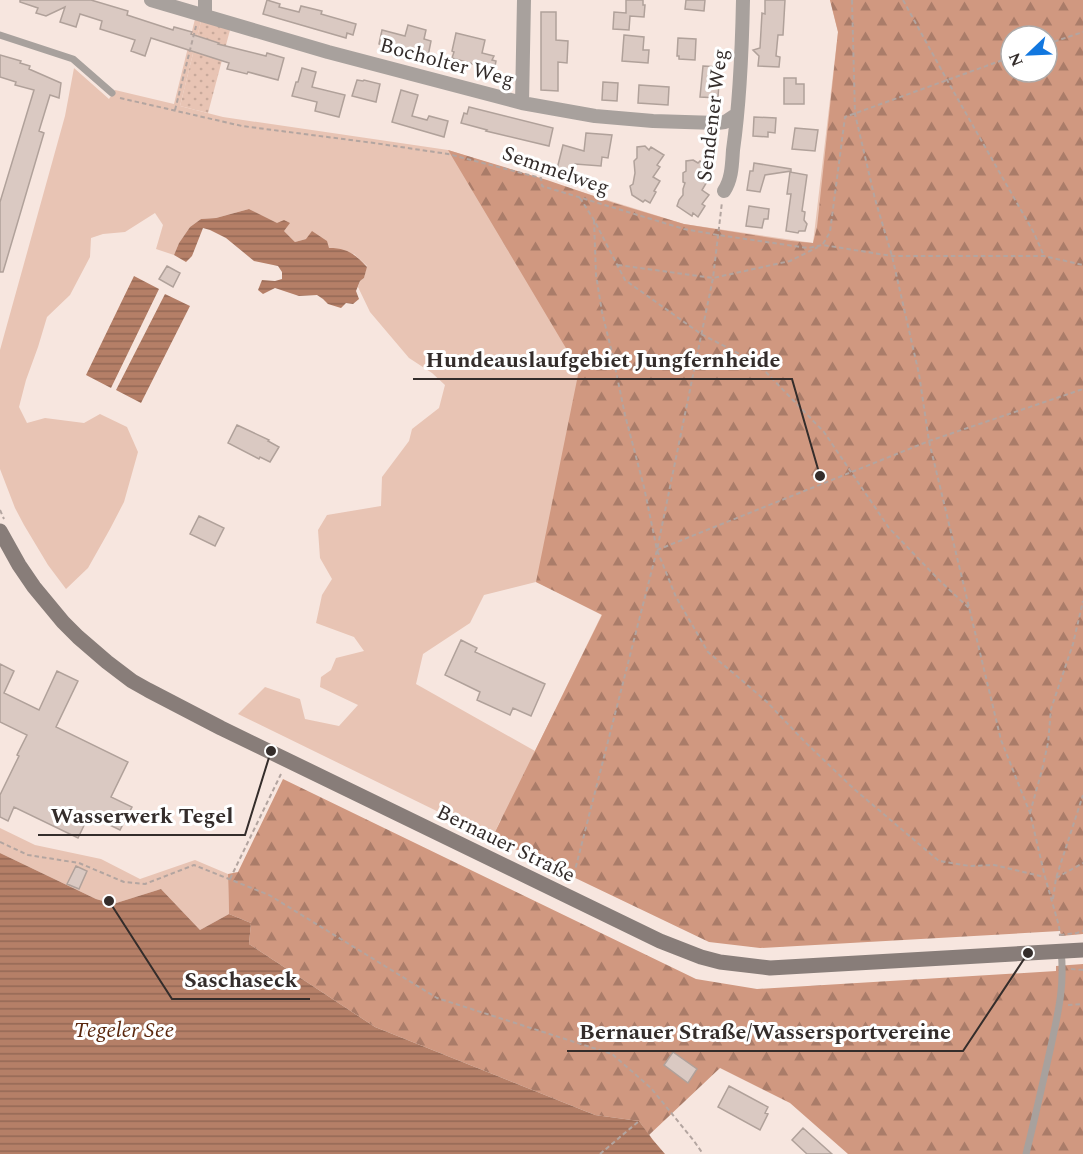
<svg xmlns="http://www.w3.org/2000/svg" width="1083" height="1154" font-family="Spectral,serif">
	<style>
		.green { fill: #e8c4b4; fill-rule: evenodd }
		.forest { fill: url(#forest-firs); fill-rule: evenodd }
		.garden { fill: url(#garden-dots) }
		.water { fill: url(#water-rules) }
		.building { fill: #dac9c2; stroke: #b0a19a; stroke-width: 1.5 }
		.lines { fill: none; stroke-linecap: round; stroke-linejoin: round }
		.path { stroke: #b3a5a0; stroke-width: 2; stroke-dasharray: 4.5 3; stroke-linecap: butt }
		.lane { stroke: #a8a19d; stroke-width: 7 }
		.street { stroke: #a8a19d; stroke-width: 14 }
		.secondary { stroke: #887d79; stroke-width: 15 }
		.labels { text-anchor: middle; stroke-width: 6; stroke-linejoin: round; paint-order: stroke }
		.street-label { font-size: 21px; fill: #342d2b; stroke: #fff }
		.water-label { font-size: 22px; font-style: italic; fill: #5a270d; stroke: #fff }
		.leader { fill: none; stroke: #342d2b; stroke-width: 2 }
		.callout-dot { fill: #342d2b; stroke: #fff; stroke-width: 2 }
		.callout-label { font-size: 22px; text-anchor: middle; font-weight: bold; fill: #342d2b; stroke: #fff; stroke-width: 6; stroke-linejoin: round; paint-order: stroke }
	</style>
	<defs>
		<pattern id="forest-firs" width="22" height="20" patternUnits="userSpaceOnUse" patternTransform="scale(1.5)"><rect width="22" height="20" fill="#d09880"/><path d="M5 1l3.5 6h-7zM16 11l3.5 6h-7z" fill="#aa7c69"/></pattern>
		<pattern id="garden-dots" width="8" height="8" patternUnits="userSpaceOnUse" patternTransform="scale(1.5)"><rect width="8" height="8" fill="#e8c4b4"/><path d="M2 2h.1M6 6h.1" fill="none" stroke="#c8a99b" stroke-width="1.8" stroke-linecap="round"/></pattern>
		<pattern id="water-rules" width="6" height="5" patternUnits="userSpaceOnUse" patternTransform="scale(1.5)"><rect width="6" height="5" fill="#b57f67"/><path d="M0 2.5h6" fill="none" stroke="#946855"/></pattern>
	</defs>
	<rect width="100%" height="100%" fill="#f7e6df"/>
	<path class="green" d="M830 0H1079L1067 358 501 819 492 838 238 714 265 687 300 699 305 719 339 726 358 705 320 687 321 677 331 670 336 658 364 651 354 637 316 623 322 595 332 579 320 558 318 530 327 515 381 506 382 477 409 441 412 429 439 408 445 385 432 373 409 358 370 312 358 287 360 281 364 278 367 266 354 254 328 248 306 239 295 242 277 224 249 209 216 218 201 219 190 227 179 243 174 255 156 249 163 225 155 213 125 232 103 234 91 238 90 257 70 295 47 317 38 347 26 380 19 407 27 423 45 418 84 423 100 414 127 427 138 452 124 502 110 529 88 568 66 589 48 565 24 525 15 508 0 469V350L65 116 74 68 109 99 115 90 174 104 195 19 201 21 180 106 223 117 243 120 448 150 684 224 813 243 838 32ZM1011 36H1047V72H1011ZM536 582 602 614 535 751 416 684 423 654 470 623 484 595Z
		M0 828 35 845 101 859 140 879 195 860 228 874 229 914 200 930 161 889 113 904 96 899 0 853Z"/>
	<path class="forest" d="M830 0H1083V934L1061 936 1060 931 760 948 709 942 492 838 602 615 536 582 579 370 448 150 547 180 614 203 684 224 791 241 813 243 817 227 838 32ZM1011 36H1047V72H1011Z
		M283 779 696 979 757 989 1056 971V966L1083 964V1154H848L790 1103 720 1068 649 1135 639 1121 595 1115 375 1027 249 944 251 923 229 914 228 874 238 872Z"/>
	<path class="garden" d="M201 21 230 30 208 113 180 106Z"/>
	<path class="water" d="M249 209 277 223 284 220 290 223 284 231 295 242 306 239 312 231 327 241 329 248C347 248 355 254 367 267L364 278 360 281 356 291 359 299 353 304 346 303 341 308 328 304 323 299 317 295 299 296 275 288 263 294 258 290 262 280 275 281 282 279V272L278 266 254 261 226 238 210 230 203 228 192 256 186 262 174 255 179 243 190 227 201 219 216 218Z
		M134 276 159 289 111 388 86 375Z
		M165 294 190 306 141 403 116 390Z
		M0 853 96 899 113 904 161 889 200 930 229 914 251 923 249 944 375 1027 595 1115 639 1121 653 1140 665 1154H0Z"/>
	<path class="building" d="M20 0H91L128 11 127 15 173 30 174 27 192 32 191 34 219 43 218 44 266 56 267 53 284 58 278 80 248 72 247 74 227 69 229 63 151 38 145 56 131 51 135 40 100 29 102 21 80 14 76 27 60 22 65 7 46 16 36 13 38 8 20 2Z
		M267 0 280 4 279 7 299 12 301 6 322 11 321 14 356 24 353 35 347 33 346 38 263 14Z
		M626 0H643V5H645L644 17 630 16 629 30 613 29 614 12 626 13Z
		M686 0H705L704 11 685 9Z
		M765 0H785L783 35H778L776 56 780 57 779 67 758 66 759 56 753 50 760 48 762 13 765 14Z
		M541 12H556V40L568 41 567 63 558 62V91L541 90Z
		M408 25 426 30 424 39 431 41 428 56 379 44 382 30 405 36Z
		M456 33 485 40 482 53 494 56 492 60 496 61 493 76 479 72 480 66 452 58 454 52 452 51Z
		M624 35 644 37 643 50H649L648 63 622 61Z
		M678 38 696 39 695 60 679 59V56H677Z
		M0 55 21 61 20 63 30 66 29 69 61 83 59 98 50 95 39 131 44 133 3 272H0V202L34 90 15 85 16 82 0 77Z
		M703 66 720 67 718 98 700 97Z
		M302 68 316 72 312 87 345 95 339 117 315 111 317 102 292 96 296 82H298Z
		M784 78H796V84H804V104H784Z
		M357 80 363 81 364 80 380 84 376 102 352 96Z
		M603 82 618 83 617 101 602 100Z
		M639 85 669 87 668 105 638 103Z
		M401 90 418 95 412 116 427 120 429 116 448 121 444 137 392 122Z
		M469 107 553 128 549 146 486 131 487 130 461 123 464 113 467 114Z
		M754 117 776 118 775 133 768 132V137L753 136Z
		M795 128 818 130 815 151 792 149Z
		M586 133 612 135 608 158 602 157 601 166 575 164 571 177 556 173 563 145 584 151Z
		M645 146 649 150 651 147 664 155 657 165 660 167 653 177 660 181 654 191 656 192 650 203 645 200 643 202 632 195 630 186 633 184 635 173 634 161 637 158V147Z
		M693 160 698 163 700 161 712 169 706 179 708 180 702 190 709 195 702 204 705 206 698 217 693 213 692 216 677 206 679 200 683 195V189L685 183 683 182V173L686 171V161Z
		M754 163 791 169V171L765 175 760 192 747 190 750 171H753Z
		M790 172 807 175 802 211 805 212 804 220 807 224 805 231H799L798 233 786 231 791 194H787Z
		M749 206 769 209 768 219H764L762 228 746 226Z
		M167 266 180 273 173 287 159 279Z
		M237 425 269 440 268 441 279 447 270 462 260 457 259 459 228 443Z
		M199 516 224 528 215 546 190 534Z
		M461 640 477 648 475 652 545 684 531 716 513 708 510 715 477 700 480 692 445 675Z
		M0 664 14 671 4 693 39 710 57 671 78 681 56 727 128 762 111 797 132 807 120 830 89 815 78 838 14 807 8 821 0 817V795L19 756 17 755 27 735 0 722Z
		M76 866 87 871 79 889 67 884Z
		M673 1052 697 1069 688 1083 664 1065Z
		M729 1086 768 1107 765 1113 768 1114 760 1130 718 1107Z
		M803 1128 832 1154H807L792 1140Z"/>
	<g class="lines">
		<path class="path" d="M852 0 855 114 875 199 892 256 919 374 929 441 1001 740 1030 813 1045 877 1059 926 1060 936
			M903 0 947 80 1034 233 1044 256
			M1047 44 1083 32
			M120 98 242 126 374 143 448 154 541 178 542 186 684 229 718 235 808 248 823 245 892 256H1044L1083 265
			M175 110 196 26
			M580 198 594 220 625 280 701 334 757 363 824 432 889 528 940 581 970 609
			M594 220 596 275 602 312 613 357 625 415 644 487 657 550 676 597 708 652 738 677 767 702 804 741 854 789 939 861 970 866 994 865 1044 877
			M823 244 830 232 845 117 1011 57
			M618 265 713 278 790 261 818 247
			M0 510 4 519
			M657 550 929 441 1083 389
			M1030 813 1042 770 1048 743 1051 709 1073 644 1083 601
			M0 842 28 855 79 863 124 882 145 884 194 865 269 895 437 998 612 1054 651 1088 694 1141 703 1154
			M1056 878 1083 863
			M230 879 281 774
			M572 882 657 550 713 278 722 202
			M1053 899 1056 878 1083 795
			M1060 935 1077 933 1083 931
			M1071 969 1083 970
			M1068 1005 1083 1004
			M600 1154 639 1121"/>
		<path class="lane" d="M0 35 73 59 112 93
			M1026 1154C1035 1118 1043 1082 1051 1046 1058 1013 1065 985 1061 951"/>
		<path class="street" d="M151 0 328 52 522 103 595 116 653 121 717 123 725 122 737 114
			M205 16V0
			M522 103 524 0
			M724 191C732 179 732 164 733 150 740 101 742 50 743 0"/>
		<path class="secondary" d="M0 531 19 565 34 587 63 622 78 637 107 662 132 681 148 690 221 728 660 941 701 957 720 962 770 968 1083 950"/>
	</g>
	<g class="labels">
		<g class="street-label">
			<text transform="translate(447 62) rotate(15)" y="7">Bocholter Weg</text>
			<text transform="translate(712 115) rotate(-83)" y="7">Sendener Weg</text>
			<text transform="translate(556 170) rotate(19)" y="7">Semmelweg</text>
			<text transform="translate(506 843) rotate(26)" y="7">Bernauer Straße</text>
		</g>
		<g class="water-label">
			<text x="124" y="1037">Tegeler See</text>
		</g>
	</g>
	<path class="leader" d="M820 476L792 379H413M271 751L245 835H38M109 901L172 999H310M1028 953L963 1051H567"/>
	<g class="callout-dot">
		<circle cx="820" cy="476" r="6"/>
		<circle cx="271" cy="751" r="6"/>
		<circle cx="109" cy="901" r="6"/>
		<circle cx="1028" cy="953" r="6"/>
	</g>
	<g class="callout-label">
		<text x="603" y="367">Hundeauslaufgebiet Jungfernheide</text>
		<text x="142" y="823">Wasserwerk Tegel</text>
		<text x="241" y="987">Saschaseck</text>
		<text x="765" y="1039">Bernauer Straße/Wassersportvereine</text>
	</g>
	<g transform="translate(1029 54) rotate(247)"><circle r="28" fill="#ffffff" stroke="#aeabaa" stroke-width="1.5"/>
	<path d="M0-4.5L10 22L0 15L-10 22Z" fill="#1277df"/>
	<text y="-9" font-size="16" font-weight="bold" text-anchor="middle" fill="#342d2b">N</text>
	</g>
</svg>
